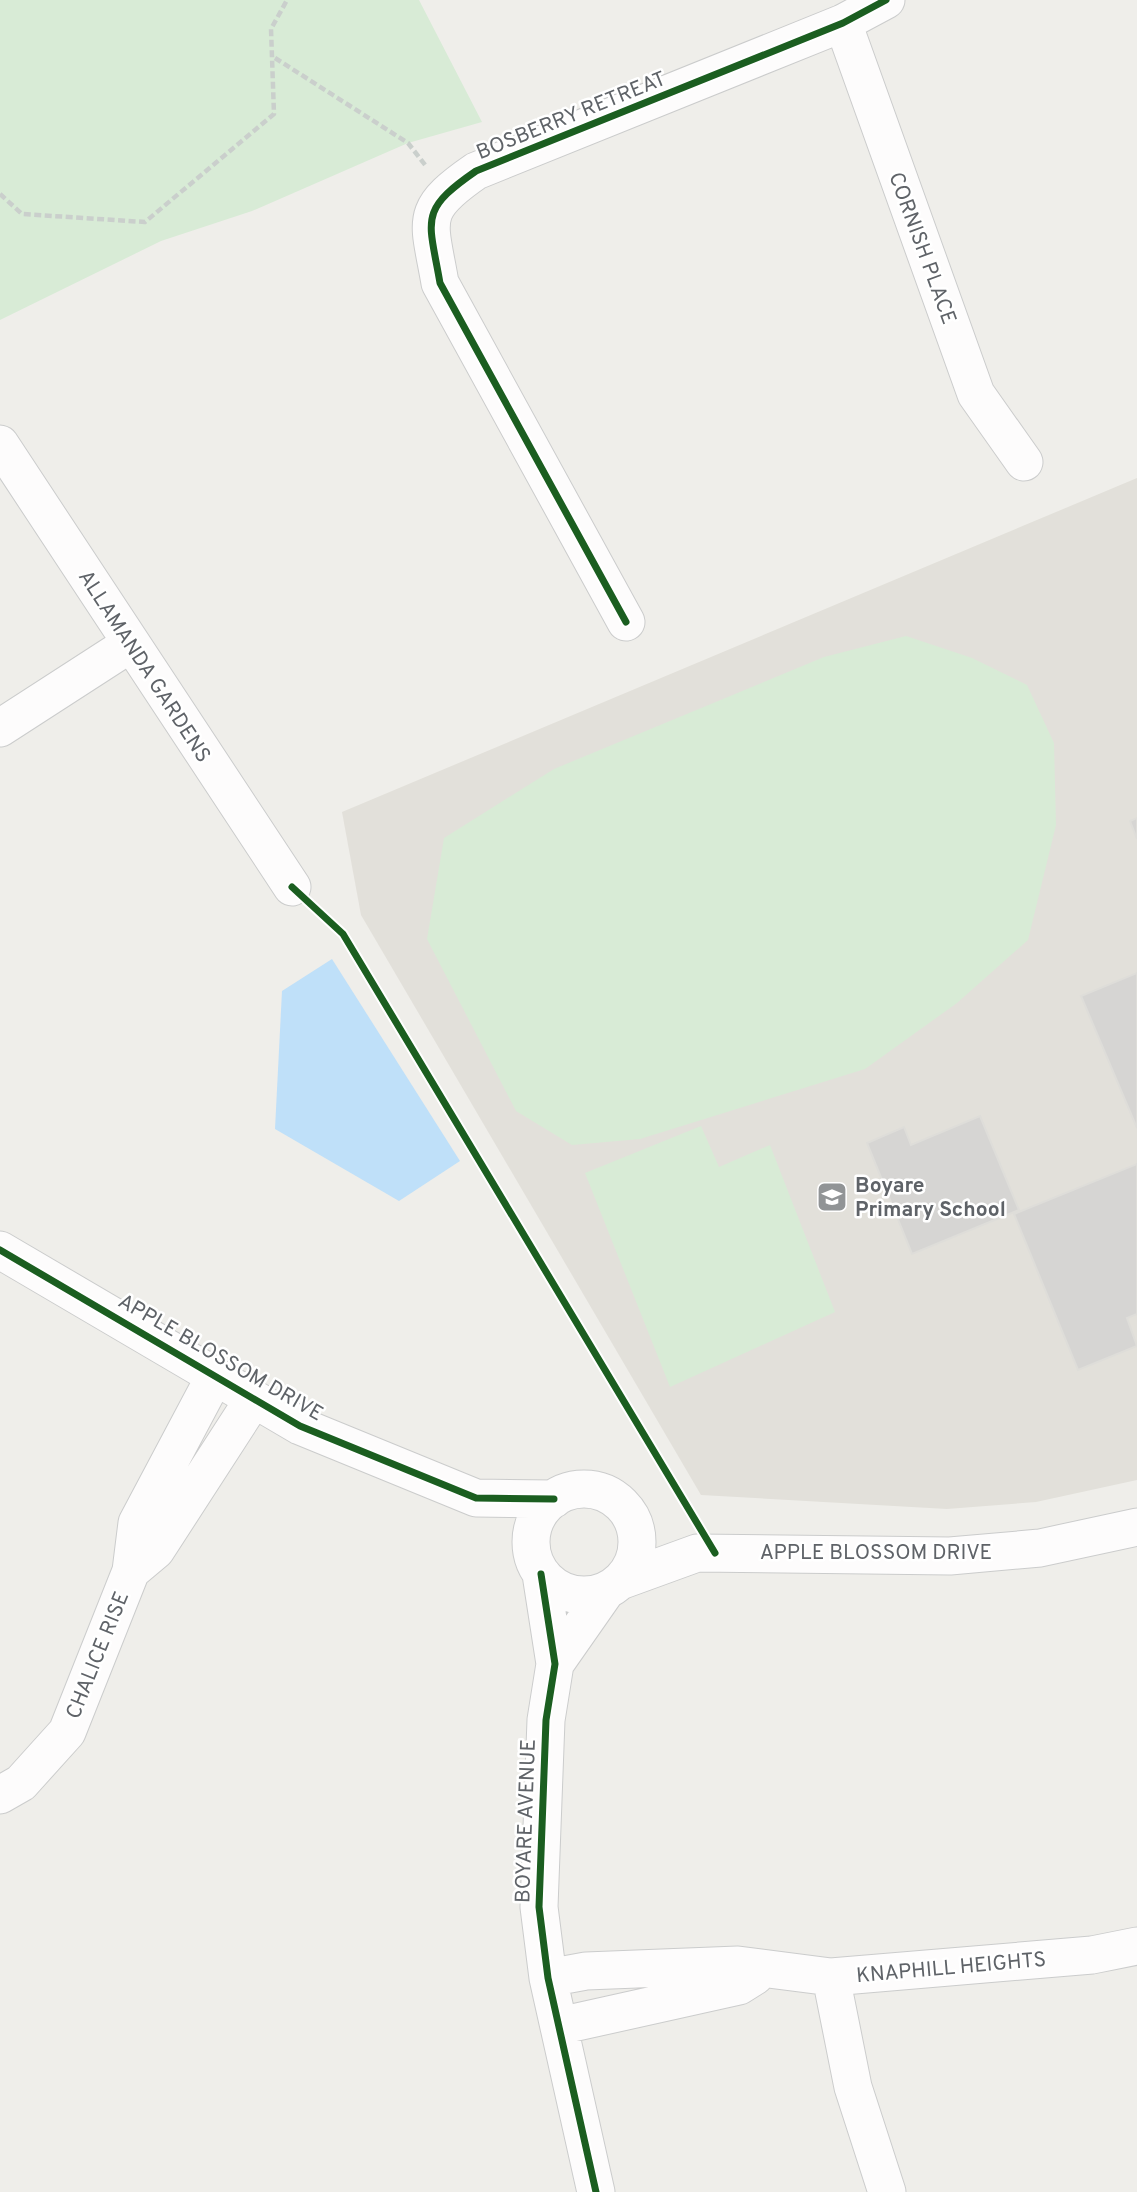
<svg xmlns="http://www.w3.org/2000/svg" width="1137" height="2192" font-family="Overpass,sans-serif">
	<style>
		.education { fill: #e2e0da }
		.green { fill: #d8ebd6 }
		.water { fill: #bfe0f9 }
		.building { fill: #d6d5d3; stroke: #deddd9; stroke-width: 2 }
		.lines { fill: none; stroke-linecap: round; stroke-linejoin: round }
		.minor-casing { stroke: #cbcccc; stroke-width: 39 }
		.path { stroke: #cacfcc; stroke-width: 4.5; stroke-dasharray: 7 3.5; stroke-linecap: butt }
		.minor { stroke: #fdfcfc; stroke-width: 37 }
		.cycleway-casing { stroke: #fff; stroke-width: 11 }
		.cycleway { stroke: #1b5e20; stroke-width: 7 }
		.labels { text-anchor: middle; stroke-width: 5; stroke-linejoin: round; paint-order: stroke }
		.street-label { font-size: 21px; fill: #5f6368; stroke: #fff }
		.poi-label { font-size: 21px; font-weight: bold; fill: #5f6368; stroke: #fff; text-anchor: start }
	</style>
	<rect width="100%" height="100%" fill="#efeeea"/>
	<path class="education" d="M1137 478V1480L1036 1502 947 1509 701 1495 361 915 342 812Z"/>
	<path class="green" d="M0 0H419L482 122 408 143 252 211 161 241 0 320Z
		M906 636 972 658 1027 685 1054 743 1056 825 1028 940 957 1003 865 1069 640 1139 572 1145 516 1111 427 939 444 838 554 769 824 657Z
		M701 1126 719 1167 770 1145 835 1312 670 1387 585 1173Z"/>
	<path class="water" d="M332 959 460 1161 399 1201 275 1129 282 991Z"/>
	<path class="building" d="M1137 818V839L1130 821Z
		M1137 973V1128L1081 996Z
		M980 1116 1019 1210 912 1254 867 1143 904 1127 911 1145Z
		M1137 1164V1314L1127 1318 1137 1346 1078 1370 1014 1214Z"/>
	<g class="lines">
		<g class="minor-casing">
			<path id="minor" d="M843 23 976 394 1024 462
				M0 444 292 887
				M626 622 440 283C429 219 418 211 476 171L843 23 886 0
				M0 728 130 644
				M0 1250 300 1426 476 1498 554 1499
				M531 1542a53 53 0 1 1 106 0a53 53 0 1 1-106 0Z
				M131 1571 156 1550 253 1400
				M541 1574 555 1664 546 1720 539 1907 548 1978 596 2192
				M620 1581 697 1553 950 1556 1040 1548 1137 1527
				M555 1664 606 1591
				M0 1795 21 1783 67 1732 131 1571 137 1523 215 1376
				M831 1977 853 2087 887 2192
				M548 1978 586 1971 738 1965 831 1977 1092 1955 1137 1946
				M559 2026 739 1986 755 1976"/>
		</g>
		<path class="path" d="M275 58 408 143 426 166
			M0 194 22 214 145 222 274 114 271 29 287 0"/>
		<use href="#minor" class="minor"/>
		<g class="cycleway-casing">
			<path id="cycleway" d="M626 622 440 283C429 219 418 211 476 171L843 23 886 0
				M292 887 343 934 715 1553
				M0 1250 300 1426 476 1498 554 1499
				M541 1574 555 1664 546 1720 539 1907 548 1978 596 2192"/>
		</g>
		<use href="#cycleway" class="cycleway"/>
	</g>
	<defs>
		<g id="school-square" transform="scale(1.575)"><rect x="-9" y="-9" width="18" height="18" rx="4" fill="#919496" stroke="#fff"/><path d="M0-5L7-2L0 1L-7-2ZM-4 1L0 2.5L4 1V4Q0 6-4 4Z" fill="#fff"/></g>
	</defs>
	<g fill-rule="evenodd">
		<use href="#school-square" x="832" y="1197"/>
	</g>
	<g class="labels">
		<g class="street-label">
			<text transform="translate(571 115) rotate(-22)" y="7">BOSBERRY RETREAT</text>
			<text transform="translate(923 248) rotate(70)" y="7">CORNISH PLACE</text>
			<text transform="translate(145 666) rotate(57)" y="7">ALLAMANDA GARDENS</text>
			<text transform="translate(221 1357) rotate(30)" y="7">APPLE BLOSSOM DRIVE</text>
			<text x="876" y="1559">APPLE BLOSSOM DRIVE</text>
			<text transform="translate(97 1655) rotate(-68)" y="7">CHALICE RISE</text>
			<text transform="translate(525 1821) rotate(-88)" y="7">BOYARE AVENUE</text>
			<text transform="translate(951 1967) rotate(-5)" y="7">KNAPHILL HEIGHTS</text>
		</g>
		<g class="poi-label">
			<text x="855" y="1192">Boyare<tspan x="855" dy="24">Primary School</tspan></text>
		</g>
	</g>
</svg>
